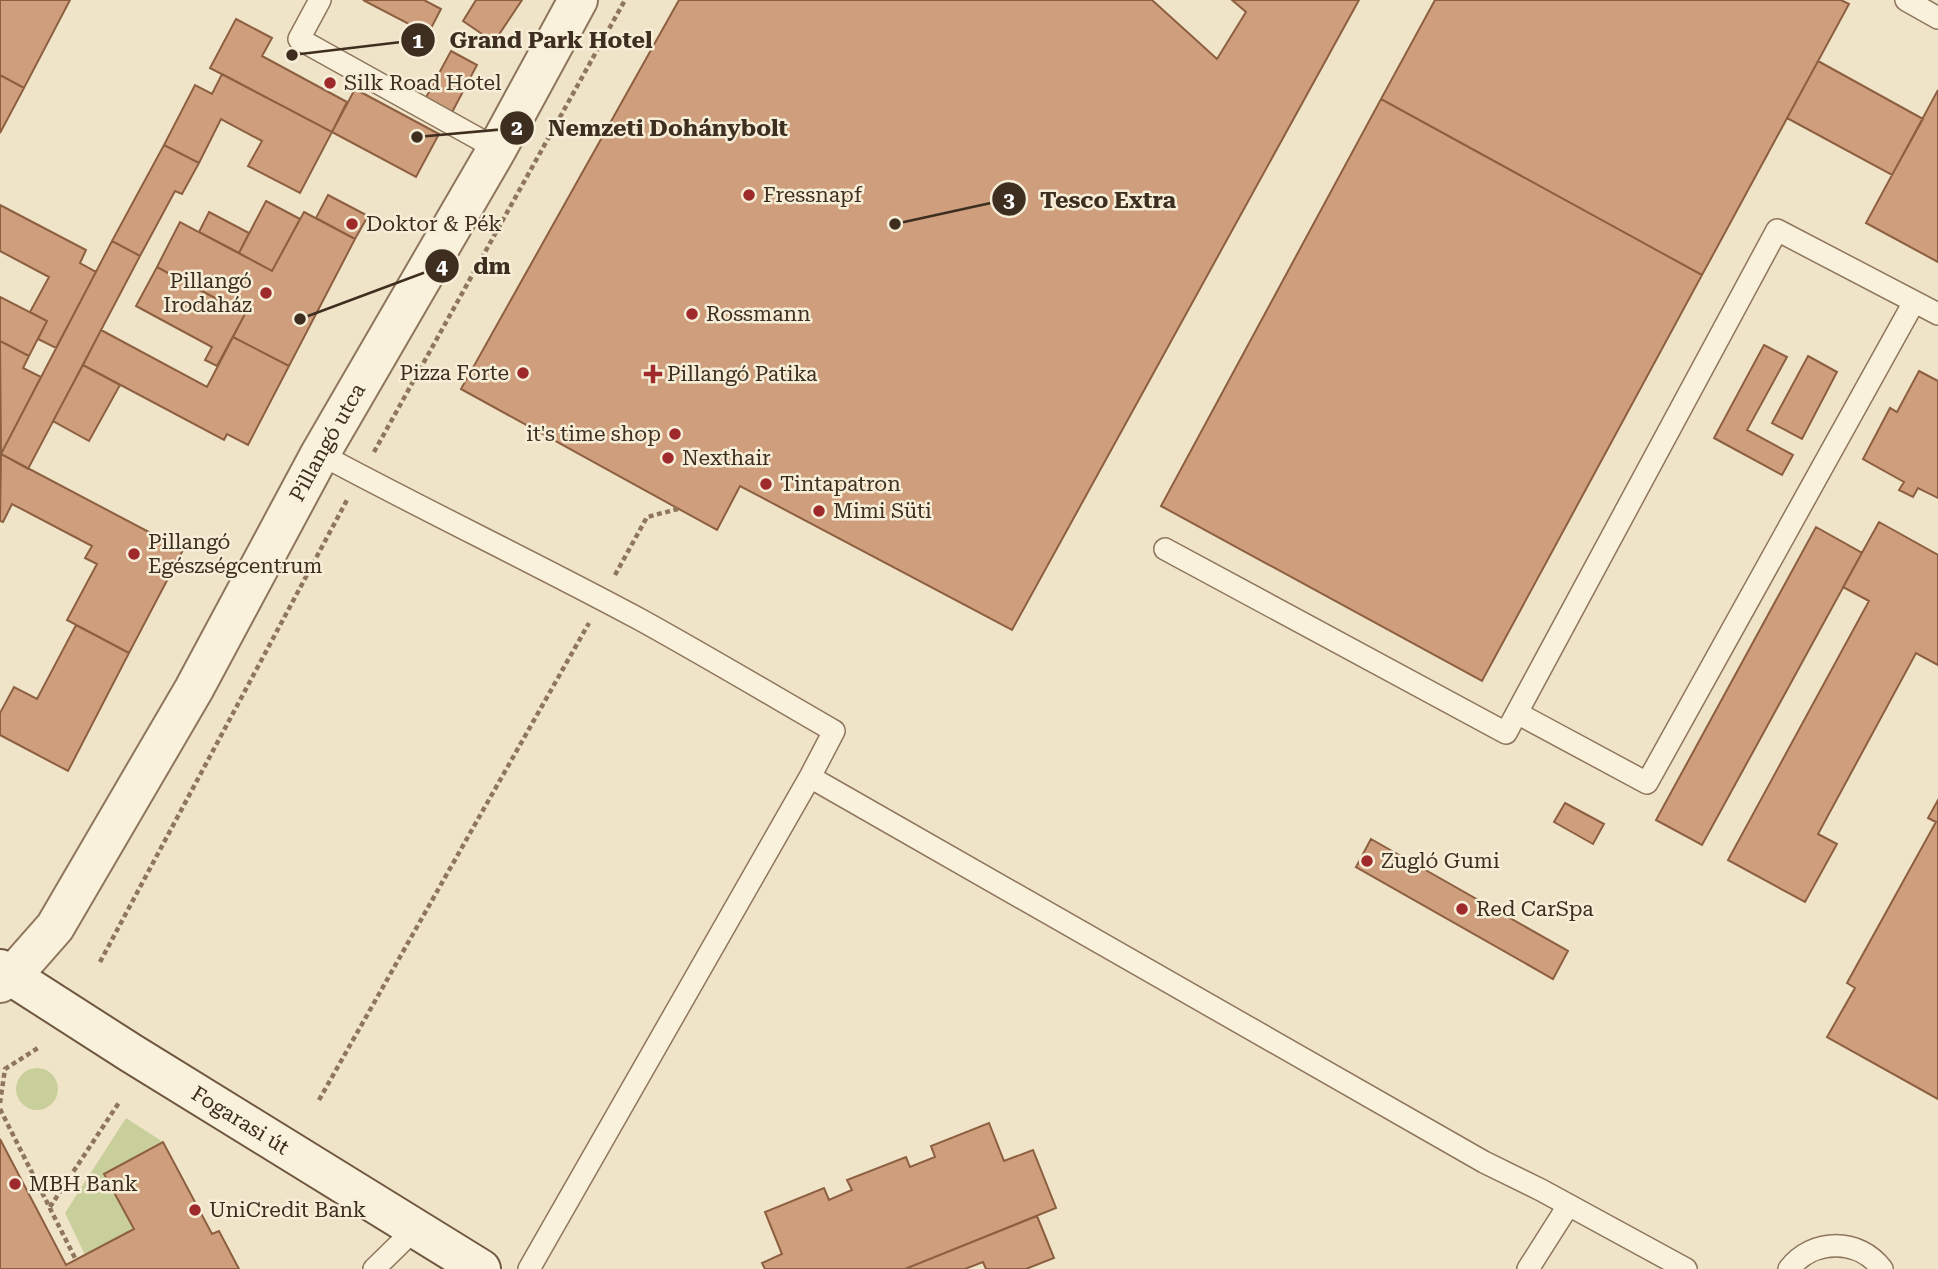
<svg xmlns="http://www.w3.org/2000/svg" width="1938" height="1269" font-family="'Roboto Serif',serif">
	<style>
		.green { fill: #c9cf9b }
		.building { fill: #cf9f7d; stroke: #8d5f41; stroke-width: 2 }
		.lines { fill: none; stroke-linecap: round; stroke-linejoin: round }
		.service-casing { stroke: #8d765c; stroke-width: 24 }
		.minor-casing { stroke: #8d765c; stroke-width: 42 }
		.secondary-casing { stroke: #6f573f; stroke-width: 42 }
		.path { stroke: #8d765c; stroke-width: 4.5; stroke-dasharray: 5 3.5; stroke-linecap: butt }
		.service { stroke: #faf1dc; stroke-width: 21 }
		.minor { stroke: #faf1dc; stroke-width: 38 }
		.secondary { stroke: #faf1dc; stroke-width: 38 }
		.poi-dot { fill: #9e2a2b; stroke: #f7eed8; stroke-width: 2.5 }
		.labels { text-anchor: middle; stroke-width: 5; stroke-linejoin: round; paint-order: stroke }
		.poi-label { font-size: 21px; fill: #3d2e20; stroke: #f7eed8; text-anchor: start }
		.street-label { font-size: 21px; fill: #3d2e20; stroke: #f7eed8 }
		.leader { fill: none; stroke: #3d2e20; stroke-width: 2.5 }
		.callout-dot { fill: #3d2e20; stroke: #f7eed8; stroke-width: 2.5 }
		.mark-label { font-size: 21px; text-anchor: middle; font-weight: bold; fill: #fff }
		.callout-label { font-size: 23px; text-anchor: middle; font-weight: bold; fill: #3d2e20; stroke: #f7eed8; stroke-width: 5; stroke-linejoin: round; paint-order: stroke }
	</style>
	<rect width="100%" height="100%" fill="#f0e4c8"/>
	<path class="green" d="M16 1089a21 21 0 1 1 42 0a21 21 0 1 1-42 0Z
		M126 1118 163 1142 104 1174 134 1229 85 1255 65 1213Z"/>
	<path class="building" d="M0 0H70L24 88 0 75Z
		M363 0H424L441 9 428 34Z
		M476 0H522L494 42 463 21Z
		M679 0H1152L1217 59 1246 12 1232 0H1359L1012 630 740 486 717 530 461 389Z
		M1435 0H1841L1849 4 1702 275 1381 99Z
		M236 19 272 38 262 56 347 102 332 132 210 68Z
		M451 51 477 65 450 116 424 101Z
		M1818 61 1923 119 1892 175 1787 118Z
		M222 74 332 132 300 193 248 166 262 141 221 119 199 163 164 145 195 85 212 94Z
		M0 75 24 88 0 133Z
		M355 89 439 134 416 177 332 132Z
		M1938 90V262L1866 223Z
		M1381 99 1702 275 1482 681 1161 506Z
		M164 145 199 163 182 194 175 191 140 256 112 241Z
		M328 195 368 216 355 239 316 218Z
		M266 201 300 219 272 271 239 253Z
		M0 205 86 250 80 263 96 272 56 348 38 339 47 321 30 312 49 277 0 251Z
		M209 212 249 233 239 253 199 232Z
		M304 212 355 239 289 366 233 337 245 314 157 267 180 222 272 271Z
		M112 241 140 256 28 469 1 454Z
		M157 267 245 314 217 366 205 360 212 347 136 306Z
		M0 297 47 321 29 356 0 341Z
		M101 330 207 387 233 337 289 366 248 445 227 434 224 440 83 365Z
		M0 341 29 356 23 368 41 377 1 454Z
		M1764 345 1787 357 1747 430 1793 455 1782 475 1714 438Z
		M1808 356 1837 372 1802 439 1772 423Z
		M83 365 120 385 89 441 53 421Z
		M1919 371 1938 381V498L1918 488 1913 497 1899 490 1904 482 1863 459 1890 408 1897 412Z
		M1 454 183 550 129 653 67 620 97 564 85 558 92 546 12 504 3 522 0 521Z
		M1879 522 1938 555V665L1916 653 1818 834 1837 844 1805 902 1728 860 1869 601 1843 587Z
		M1816 527 1862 553 1702 845 1656 820Z
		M76 625 129 653 68 771 0 735V713L14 687 37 699Z
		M1938 800V1099L1827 1037 1855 988 1847 983 1936 822 1928 818Z
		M1565 803 1604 824 1593 844 1554 822Z
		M1371 839 1568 951 1553 979 1356 867Z
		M989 1123 1004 1161 1033 1150 1056 1208 905 1269H765L762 1263 782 1254 765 1212 824 1188 829 1200 852 1190 847 1180 906 1157 910 1167 935 1157 931 1146Z
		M0 1139 66 1265 134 1229 104 1174 163 1142 212 1234 219 1231 239 1269H0Z
		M1037 1216 1054 1258 1026 1269H986L983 1262 965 1269H905Z"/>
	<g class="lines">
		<g class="service-casing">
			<path id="service" d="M320 0 299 39 497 149
				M1906 0 1938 18
				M320 454C426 511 535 563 641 620 706 656 770 694 834 731L810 777 529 1269
				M1165 549 1506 733 1777 230 1938 314
				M1517 713 1647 783 1914 302
				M810 777 1484 1162 1541 1190 1686 1269
				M374 1269 416 1228
				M1528 1269 1568 1206
				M1789 1269C1813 1238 1859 1238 1882 1269"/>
		</g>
		<g class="minor-casing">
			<g id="minor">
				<path id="s1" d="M0 983 12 976 55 927 194 689 320 454 497 149 578 0"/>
			</g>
		</g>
		<g class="secondary-casing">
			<g id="secondary">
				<path id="s2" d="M0 969 131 1053 481 1269"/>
			</g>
		</g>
		<path class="path" d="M374 452 625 0
			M615 575 647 517 678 509
			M100 962 347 500
			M319 1100 589 623
			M0 1103 5 1069 38 1048
			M0 1109 76 1260
			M50 1207 120 1101"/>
		<use href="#service" class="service"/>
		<use href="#minor" class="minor"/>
		<use href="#secondary" class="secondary"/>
	</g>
	<g class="poi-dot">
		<circle cx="330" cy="83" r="7"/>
		<circle cx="749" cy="195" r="7"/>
		<circle cx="352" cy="224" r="7"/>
		<circle cx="266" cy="293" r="7"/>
		<circle cx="692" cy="314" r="7"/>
		<circle cx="523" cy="373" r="7"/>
		<path d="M649.5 363.5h7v7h7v7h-7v7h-7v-7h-7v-7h7z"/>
		<circle cx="675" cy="434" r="7"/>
		<circle cx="668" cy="458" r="7"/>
		<circle cx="766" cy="484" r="7"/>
		<circle cx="819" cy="511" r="7"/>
		<circle cx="134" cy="554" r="7"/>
		<circle cx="1367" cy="861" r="7"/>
		<circle cx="1462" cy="909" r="7"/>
		<circle cx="15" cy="1184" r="7"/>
		<circle cx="195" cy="1210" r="7"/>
	</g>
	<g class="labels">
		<g class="poi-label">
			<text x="344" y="90">Silk Road Hotel</text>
			<text x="763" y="202">Fressnapf</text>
			<text x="366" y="231">Doktor &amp; Pék</text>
			<text x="252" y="288" text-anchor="end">Pillangó<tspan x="252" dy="24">Irodaház</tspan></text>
			<text x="706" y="321">Rossmann</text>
			<text x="509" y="380" text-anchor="end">Pizza Forte</text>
			<text x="667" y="381">Pillangó Patika</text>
			<text x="661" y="441" text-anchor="end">it's time shop</text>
			<text x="682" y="465">Nexthair</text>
			<text x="780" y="491">Tintapatron</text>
			<text x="833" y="518">Mimi Süti</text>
			<text x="148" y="549">Pillangó<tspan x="148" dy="24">Egészségcentrum</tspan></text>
			<text x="1381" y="868">Zugló Gumi</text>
			<text x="1476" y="916">Red CarSpa</text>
			<text x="29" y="1191">MBH Bank</text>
			<text x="209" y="1217">UniCredit Bank</text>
		</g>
		<g class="street-label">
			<text dy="7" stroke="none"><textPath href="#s1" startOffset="635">Pillangó utca</textPath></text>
			<text dy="7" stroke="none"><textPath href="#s2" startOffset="284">Fogarasi út</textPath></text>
		</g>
	</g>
	<path class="leader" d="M292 55L418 40M417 137L517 128M895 224L1009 199M300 319L442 266"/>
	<g class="callout-dot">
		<circle cx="292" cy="55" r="7"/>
		<circle cx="417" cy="137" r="7"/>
		<circle cx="895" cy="224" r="7"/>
		<circle cx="300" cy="319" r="7"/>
		<circle cx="418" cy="40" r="18"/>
		<circle cx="517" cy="128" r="18"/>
		<circle cx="1009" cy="199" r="18"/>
		<circle cx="442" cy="266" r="18"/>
	</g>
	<g class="mark-label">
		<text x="418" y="48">1</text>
		<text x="517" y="135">2</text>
		<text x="1009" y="207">3</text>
		<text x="442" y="274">4</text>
	</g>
	<g class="callout-label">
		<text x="551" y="48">Grand Park Hotel</text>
		<text x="668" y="136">Nemzeti Dohánybolt</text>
		<text x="1108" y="208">Tesco Extra</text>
		<text x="492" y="274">dm</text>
	</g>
</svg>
